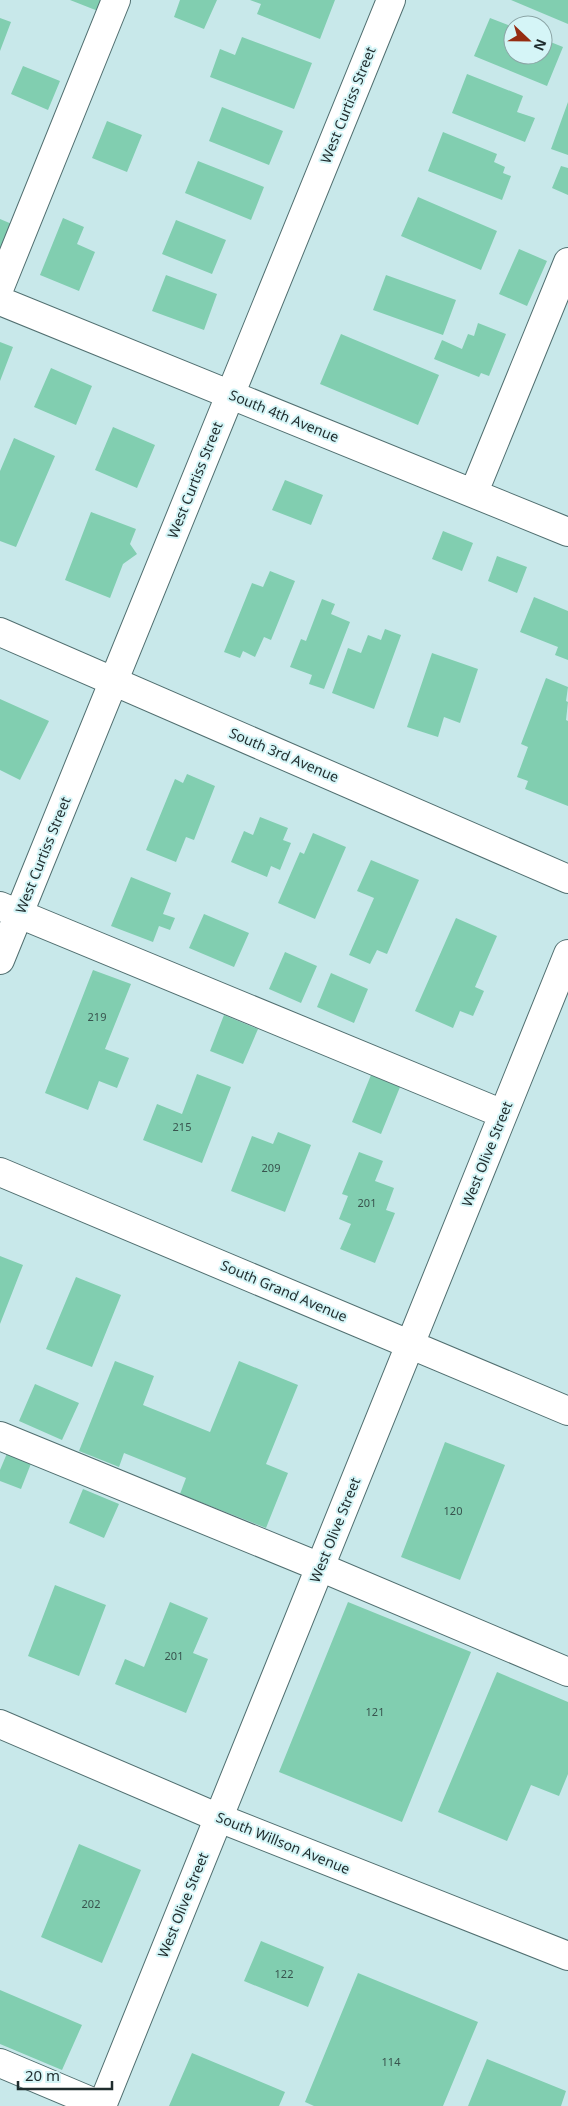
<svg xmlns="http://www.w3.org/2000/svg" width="568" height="2106" font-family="'Noto Sans',sans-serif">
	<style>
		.building { fill: #81ceb0 }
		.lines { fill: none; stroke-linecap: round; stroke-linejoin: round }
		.minor-casing { stroke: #516f70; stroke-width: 30 }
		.major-casing { stroke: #516f70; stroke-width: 30 }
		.minor { stroke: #fff; stroke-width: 28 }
		.major { stroke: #fff; stroke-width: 28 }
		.labels { text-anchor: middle; stroke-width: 4; stroke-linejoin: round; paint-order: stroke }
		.number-label { font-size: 11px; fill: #38544e }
		.street-label { font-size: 14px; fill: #1f2c2d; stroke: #d5f5f7 }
	</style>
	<rect width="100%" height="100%" fill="#c8e8ea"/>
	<path class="building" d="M70 0H102L98 11Z
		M180 0H217L204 29 174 17Z
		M250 0H335L320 39 257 14 261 4Z
		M511 0H568V24Z
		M0 18 11 22 0 51Z
		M490 18 513 27V55H543V39L563 47 547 86 474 56Z
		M242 37 312 63 294 109 210 77 220 49 235 55Z
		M23 66 60 81 48 110 11 94Z
		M467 74 523 96 517 112 535 118 525 142 452 113Z
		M568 102V155L551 149Z
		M222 107 283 131 269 165 209 141Z
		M107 121 142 135 127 172 92 158Z
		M443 132 497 154 494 162 505 167 503 173 511 176 502 200 428 171Z
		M198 161 264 187 251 220 185 193Z
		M561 166 568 168V195L552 188Z
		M418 197 497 231 481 270 401 236Z
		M63 218 84 227 77 244 95 252 79 291 40 275Z
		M0 219 19 227 0 274Z
		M176 220 226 240 212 274 162 254Z
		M519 249 547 261 527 306 499 294Z
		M166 275 217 294 204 330 152 311Z
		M386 275 456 300 443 335 373 310Z
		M478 323 506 334 489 376 481 373 479 377 434 359 442 340 462 349 468 334 474 336Z
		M341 334 439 375 418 425 320 384Z
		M0 342 13 347 0 381Z
		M51 368 92 386 76 425 34 407Z
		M113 427 155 445 137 488 95 470Z
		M14 438 55 456 16 547 0 541V471Z
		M285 480 323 495 311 525 272 510Z
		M91 512 136 529 130 544 137 554 123 564 110 598 65 580Z
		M443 531 473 543 462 571 432 559Z
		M497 556 527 567 517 593 488 581Z
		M270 571 295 581 271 640 264 637 255 657 243 651 240 658 224 652 252 583 263 587Z
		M534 597 568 611V660L555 655 558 647 520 632Z
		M322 599 335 604 331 614 350 622 324 689 309 684 312 675 290 667 301 639 306 641Z
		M385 629 401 635 374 709 332 693 348 648 361 653 368 635 381 640Z
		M432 653 478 669 460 723 444 717 438 737 407 727Z
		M546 678 568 687 566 701 568 702 566 720 568 721V806L525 789 528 781 517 777 528 747 521 744Z
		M0 699 49 721 20 780 0 770Z
		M187 774 215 786 194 840 186 837 176 862 146 850 175 779 183 783Z
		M260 817 288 828 283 840 291 843 280 870 271 866 267 877 231 862 244 831 253 835Z
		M313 833 346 847 315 919 278 903 300 852 304 854Z
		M371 860 419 880 387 954 377 950 370 964 349 955 374 898 357 891Z
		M131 877 171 893 163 914 175 918 170 930 159 926 153 942 111 926Z
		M204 914 249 933 234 967 189 948Z
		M456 918 497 936 475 987 484 991 473 1016 460 1011 453 1028 415 1011Z
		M285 952 317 966 301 1003 269 989Z
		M93 970 131 984 105 1049 129 1058 117 1088 99 1081 88 1110 45 1093Z
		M331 973 368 989 354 1023 317 1007Z
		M224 1015 258 1029 243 1064 210 1051Z
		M197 1074 231 1087 202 1163 143 1140 157 1104 182 1114Z
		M371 1075 400 1087 381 1134 352 1122Z
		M278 1132 311 1145 285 1212 231 1191 252 1136 273 1144Z
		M359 1152 383 1161 375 1181 394 1188 386 1210 395 1213 375 1263 340 1249 351 1224 339 1219 348 1196 342 1194Z
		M0 1256 23 1265 0 1324Z
		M76 1277 121 1295 92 1367 46 1349Z
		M115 1361 154 1376 143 1405 210 1432 239 1361 298 1385 266 1464 288 1473 266 1528 180 1494 186 1478 124 1453 119 1467 79 1451Z
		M35 1384 79 1403 62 1440 19 1421Z
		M445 1442 505 1465 460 1580 401 1557Z
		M8 1451 32 1461 21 1489 0 1481V1470Z
		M83 1489 119 1504 104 1538 69 1523Z
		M55 1585 106 1605 79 1676 28 1656Z
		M170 1602 208 1618 193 1653 208 1659 186 1713 115 1684 125 1659 144 1667Z
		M348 1602 471 1652 402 1822 279 1772Z
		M497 1672 568 1702V1774L559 1796 531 1785 507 1841 438 1812Z
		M79 1844 141 1870 102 1963 41 1937Z
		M261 1941 324 1967 308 2007 244 1981Z
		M358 1973 478 2022 443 2106H314L305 2102Z
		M0 1990 82 2025 62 2070 0 2044Z
		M192 2053 285 2092 279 2106H169Z
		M487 2059 566 2091 561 2106H468Z"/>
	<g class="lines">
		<g class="minor-casing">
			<path id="minor" d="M0 287 116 0
				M0 301 568 532
				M474 492 568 262
				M0 632 568 879
				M0 906 503 1114
				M0 960 391 0
				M0 1172 568 1411
				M0 1436 320 1567 568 1672
				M0 2063 102 2106
				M102 2106 568 954"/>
		</g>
		<g class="major-casing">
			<path id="major" d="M0 1724 219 1818 568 1956"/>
		</g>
		<use href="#minor" class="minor"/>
		<use href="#major" class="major"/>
	</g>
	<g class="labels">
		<g class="number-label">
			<text x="97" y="1021">219</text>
			<text x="182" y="1131">215</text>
			<text x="271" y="1172">209</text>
			<text x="367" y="1207">201</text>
			<text x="453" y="1515">120</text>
			<text x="174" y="1660">201</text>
			<text x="375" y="1716">121</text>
			<text x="91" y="1908">202</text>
			<text x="284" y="1978">122</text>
			<text x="391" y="2066">114</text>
		</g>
		<g class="street-label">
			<text transform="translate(348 105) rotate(-68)" y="5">West Curtiss Street</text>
			<text transform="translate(284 416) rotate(22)" y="5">South 4th Avenue</text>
			<text transform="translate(195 480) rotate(-68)" y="5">West Curtiss Street</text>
			<text transform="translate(284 755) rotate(23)" y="5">South 3rd Avenue</text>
			<text transform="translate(43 855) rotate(-68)" y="5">West Curtiss Street</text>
			<text transform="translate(487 1154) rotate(-68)" y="5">West Olive Street</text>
			<text transform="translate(284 1291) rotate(23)" y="5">South Grand Avenue</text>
			<text transform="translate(335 1530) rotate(-68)" y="5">West Olive Street</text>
			<text transform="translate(283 1843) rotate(22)" y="5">South Willson Avenue</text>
			<text transform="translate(183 1905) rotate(-68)" y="5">West Olive Street</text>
		</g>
	</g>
	<g transform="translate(528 40) rotate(112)"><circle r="24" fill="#d5f5f7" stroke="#8ca5a6"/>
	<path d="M0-4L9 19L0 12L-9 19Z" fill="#952d12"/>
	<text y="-8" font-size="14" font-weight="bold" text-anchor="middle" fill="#1f2c2d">N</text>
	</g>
	<path d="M18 2081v8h94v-8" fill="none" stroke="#1f2c2d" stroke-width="2.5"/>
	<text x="25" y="2081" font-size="15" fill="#1f2c2d" stroke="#d5f5f7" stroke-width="4" paint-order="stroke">20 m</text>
</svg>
